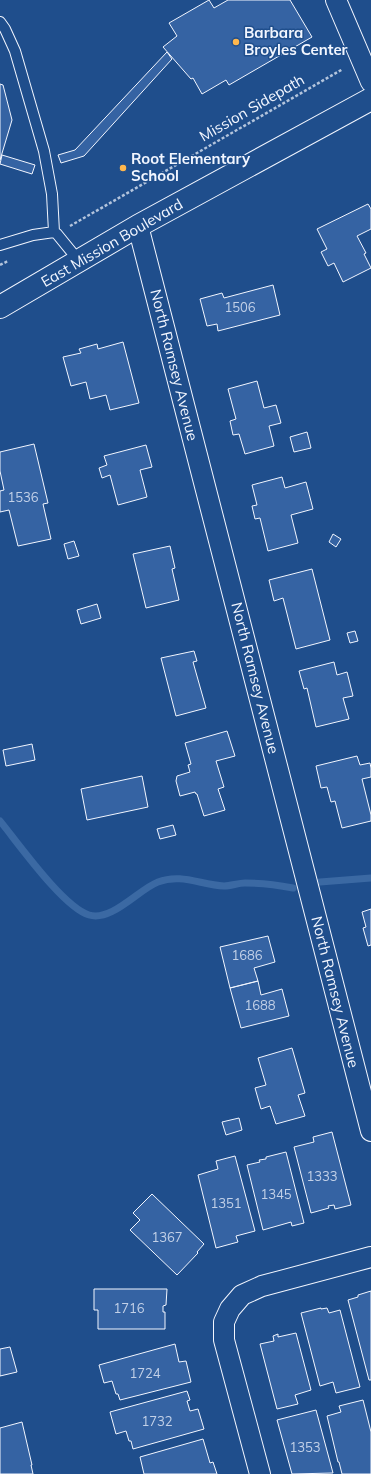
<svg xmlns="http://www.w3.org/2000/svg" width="371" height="1474" font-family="Mulish,sans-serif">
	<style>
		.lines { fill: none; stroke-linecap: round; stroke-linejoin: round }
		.stream { stroke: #3b69a3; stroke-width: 7 }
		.building { fill: #3563a3; stroke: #f2f6ff }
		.service-casing { stroke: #f2f6ff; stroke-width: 12 }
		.minor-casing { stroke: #f2f6ff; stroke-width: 22 }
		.secondary-casing { stroke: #f2f6ff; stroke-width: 24 }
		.path { stroke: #b3c4dc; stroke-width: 2.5; stroke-dasharray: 3 2; stroke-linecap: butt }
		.service { stroke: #1f4e8c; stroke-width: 10 }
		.minor { stroke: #1f4e8c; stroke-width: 20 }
		.secondary { stroke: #1f4e8c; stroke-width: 22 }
		.poi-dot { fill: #ffb74d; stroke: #1f4e8c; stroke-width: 1.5 }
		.labels { text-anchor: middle; stroke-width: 3; stroke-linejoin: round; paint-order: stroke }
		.number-label { font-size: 13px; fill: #c3d1e8 }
		.poi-label { font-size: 15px; font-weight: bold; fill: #f2f6ff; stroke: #1f4e8c; text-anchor: start }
		.street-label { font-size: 15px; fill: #f2f6ff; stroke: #1f4e8c }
	</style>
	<rect width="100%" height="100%" fill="#1f4e8c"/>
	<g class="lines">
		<path class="stream" d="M0 821C18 843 63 907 89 915 112 922 139 889 158 882 181 873 201 885 224 886 231 886 238 883 245 883 261 883 277 885 293 888
			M320 882 371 878"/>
	</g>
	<path class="building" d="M209 0 214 8 228 0H290L312 37 229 85 226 80 202 94 193 78 191 79 163 47 177 36 169 23Z
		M167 52 172 59 84 156 61 163 58 155 75 150Z
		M0 84 3 85 12 120 0 160Z
		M2 155 35 165 32 174 0 164Z
		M368 204 371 209V229L357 236 366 253 364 254 371 268 343 282 334 263 328 266 321 252 327 249 317 229Z
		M273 285 280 315 218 331 217 324 207 326 200 299 222 293 224 298Z
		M123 342 139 403 110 410 106 395 90 399 86 382 71 386 63 357 81 353 79 349 97 344 98 349Z
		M257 381 264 408 276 405 281 423 269 426 274 446 245 454 239 434 233 435 230 421 236 419 228 389Z
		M307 432 311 448 294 452 290 437Z
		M34 444 48 503 43 504 51 539 18 546 9 510 0 512V491L4 490 0 471V452Z
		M146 445 152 467 140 470 147 497 118 505 110 475 102 478 99 468 107 465 104 456Z
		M282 477 285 488 306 482 313 509 291 515 298 543 268 551 260 518 255 519 252 506 257 505 252 485Z
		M333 534 341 539 336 547 329 542Z
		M74 541 79 556 68 559 64 544Z
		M170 546 175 568 172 569 179 600 146 608 133 554Z
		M312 569 330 640 296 649 283 598 274 601 269 580Z
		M97 604 101 618 81 624 77 610Z
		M355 631 358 641 350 643 347 633Z
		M194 651 197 661 193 662 206 708 176 716 161 658Z
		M334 662 337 675 347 672 353 696 343 698 349 719 316 727 307 688 304 689 299 671Z
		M227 731 235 756 216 761 224 787 218 789 225 810 204 816 197 794H196L195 792 180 796 176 781 177 776 190 772 188 765 191 764 185 743Z
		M32 744 35 760 6 766 3 750Z
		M357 756 360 765 370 763 371 768V777L362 779 371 815V821L342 828 335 801 331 802 327 787 321 788 316 766Z
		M142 776 148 807 87 820 81 789Z
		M173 825 176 835 160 839 157 829Z
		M371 909V945L368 946 363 928 366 927 362 912Z
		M268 936 275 962 254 968 258 981 230 988 220 947Z
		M258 981 261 995 282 989 289 1016 241 1028 230 988Z
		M292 1048 305 1093 298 1095 305 1116 276 1124 270 1106 261 1109 255 1088 266 1085 258 1058Z
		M239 1118 242 1130 226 1135 222 1122Z
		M332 1132 351 1205 335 1209 334 1205 328 1206 329 1208 311 1213 294 1147 314 1142 313 1137Z
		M286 1152 304 1223 292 1226 291 1222 263 1230 247 1165 260 1162 259 1160 266 1159V1157Z
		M235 1156 255 1231 236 1236 238 1242 216 1248 198 1175 218 1169 216 1161Z
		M152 1194 204 1244 197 1252 198 1253 177 1275 130 1230 140 1220 133 1213Z
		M94 1289H167L166 1305 163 1306V1312H165V1329H98V1310H94Z
		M371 1291V1380H369L348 1300 358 1297V1295Z
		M321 1308V1309L327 1308 329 1313 340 1310 360 1387 336 1393 333 1382 320 1386 301 1313Z
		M296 1333 311 1390 295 1395 298 1404 277 1409 260 1344 274 1341 273 1336 278 1334V1337Z
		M175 1344 179 1362 186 1361 191 1382 120 1400 118 1394H116L112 1381 104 1383 99 1365Z
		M10 1347 17 1372 0 1376V1349Z
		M187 1391 190 1400 187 1401 190 1411 198 1409 204 1429 133 1449 131 1441H129L126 1431 116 1434 110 1412Z
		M363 1400 371 1432V1474H342L339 1462H338L327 1416 341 1412 339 1406Z
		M316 1410 333 1473 292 1474 277 1420Z
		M22 1422 32 1465H31L33 1474H0V1428Z
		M203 1439 210 1463 213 1462 217 1474H144L140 1457Z"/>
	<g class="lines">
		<g class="service-casing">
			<path id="service" d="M0 22 5 29 15 51 44 151 52 194 54 232
				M0 245 33 235 54 232 57 234 79 261"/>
		</g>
		<g class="minor-casing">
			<path id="minor" d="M336 0 371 82
				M138 226 371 1131
				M260 1474 224 1340V1322L230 1309 242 1295 262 1286 371 1257"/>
		</g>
		<g class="secondary-casing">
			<path id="secondary" d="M0 307 138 226 371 99"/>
		</g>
		<path class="path" d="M70 226 343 69
			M0 265 8 261"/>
		<use href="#service" class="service"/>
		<use href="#minor" class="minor"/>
		<use href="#secondary" class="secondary"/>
	</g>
	<g class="poi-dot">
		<circle cx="236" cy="42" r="4"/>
		<circle cx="123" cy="168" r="4"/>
	</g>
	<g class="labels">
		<g class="number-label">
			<text x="240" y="312">1506</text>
			<text x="23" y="502">1536</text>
			<text x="247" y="960">1686</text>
			<text x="260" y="1010">1688</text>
			<text x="322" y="1181">1333</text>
			<text x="276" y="1199">1345</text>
			<text x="226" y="1208">1351</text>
			<text x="167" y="1242">1367</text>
			<text x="129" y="1313">1716</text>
			<text x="145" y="1378">1724</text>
			<text x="157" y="1426">1732</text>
			<text x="305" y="1452">1353</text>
		</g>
		<g class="poi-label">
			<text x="244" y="38">Barbara<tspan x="244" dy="17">Broyles Center</tspan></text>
			<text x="131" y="164">Root Elementary<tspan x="131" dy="17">School</tspan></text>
		</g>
		<g class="street-label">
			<text transform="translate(252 108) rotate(-30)" y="5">Mission Sidepath</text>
			<text transform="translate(112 243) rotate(-30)" y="5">East Mission Boulevard</text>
			<text transform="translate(174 365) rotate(76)" y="5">North Ramsey Avenue</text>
			<text transform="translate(255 678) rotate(76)" y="5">North Ramsey Avenue</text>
			<text transform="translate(335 992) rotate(76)" y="5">North Ramsey Avenue</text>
		</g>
	</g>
</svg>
